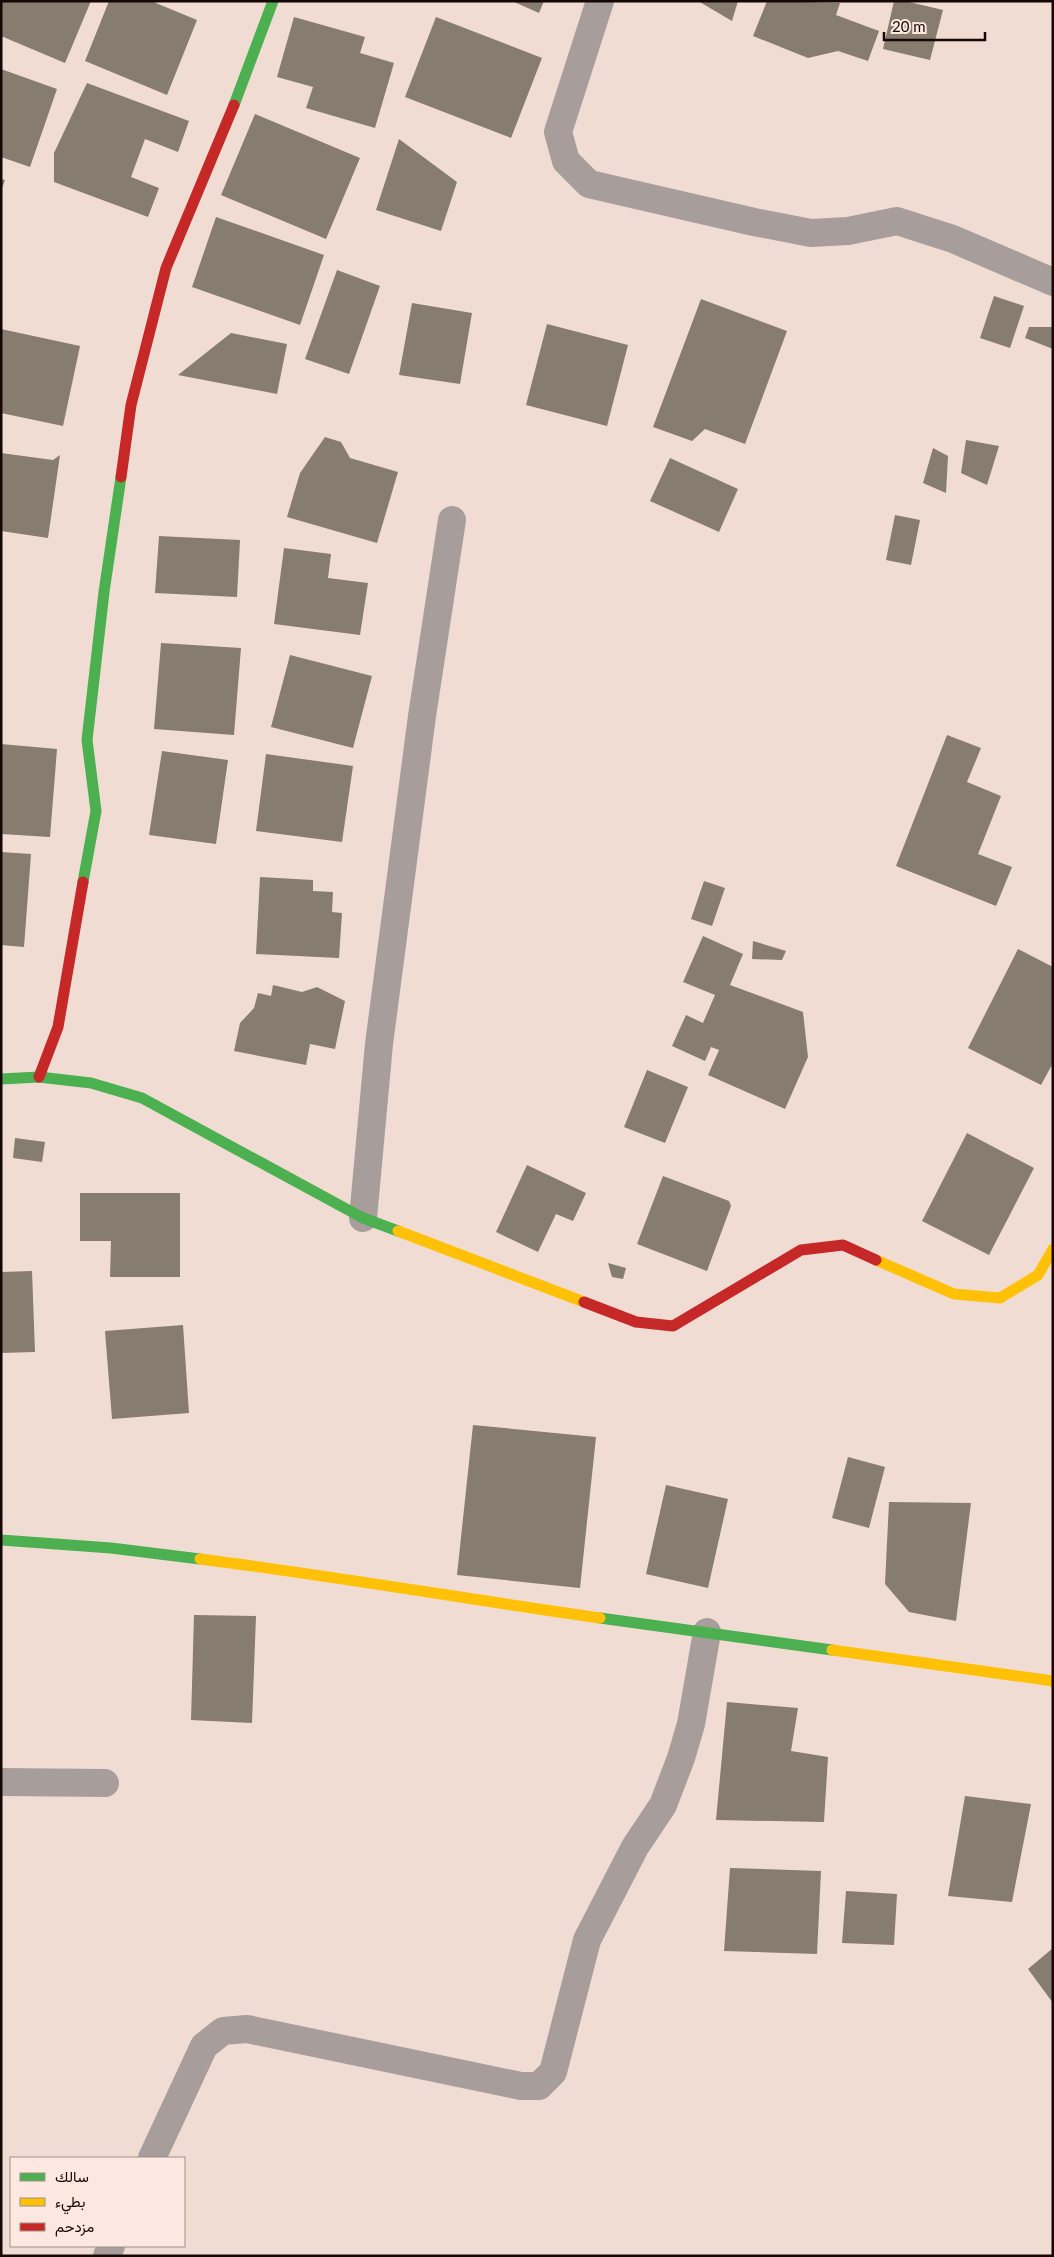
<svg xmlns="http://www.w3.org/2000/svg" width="1054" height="2257" font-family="Lato,Vazirmatn,sans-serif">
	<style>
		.building { fill: #867c6f }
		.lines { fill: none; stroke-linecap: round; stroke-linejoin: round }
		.street { stroke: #a79e9b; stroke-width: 28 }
		.fast { stroke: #4caf50; stroke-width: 11 }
		.slow { stroke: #ffc107; stroke-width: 11 }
		.jam { stroke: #c62828; stroke-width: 11 }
	</style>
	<rect width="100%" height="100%" fill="#f1dcd4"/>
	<path class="building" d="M1 1H91L65 63 1 36Z
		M109 1H151L197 20 167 95 85 61Z
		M512 1H544L539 13Z
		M698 1H738L732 21Z
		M767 1 840 3 836 15 879 31 868 61 838 51 808 58 753 36Z
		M894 1H905L943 10 930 60 883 49Z
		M294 17 365 37 360 53 394 63 375 128 306 108 313 87 277 77Z
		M436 17 542 58 511 138 405 97Z
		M1 69 57 89 30 167 1 157Z
		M87 83 189 121 178 152 145 139 131 177 159 188 148 217 54 182V153Z
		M255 114 360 158 326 239 221 195Z
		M399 139 457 182 441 231 376 210Z
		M1 179 5 180 1 191Z
		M216 217 324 255 300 325 192 287Z
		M337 270 380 286 349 374 305 359Z
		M994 296 1024 306 1010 348 980 338Z
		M701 299 787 331 745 444 705 429 692 441 653 427Z
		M412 303 472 313 460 384 399 375Z
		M547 324 628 345 607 426 526 405Z
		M1029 327H1053V349L1025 338Z
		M1 329 80 346 63 426 1 413Z
		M231 333 287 344 277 394 178 375Z
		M325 437 341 442 350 458 398 472 377 543 287 517 300 473Z
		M966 440 999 446 987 485 961 473Z
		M933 448 948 456 946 493 923 483Z
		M1 453 53 460 60 455 48 538 1 531Z
		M670 458 738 489 719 532 650 501Z
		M895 515 920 520 911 565 886 560Z
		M159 536 240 540 237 597 155 593Z
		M284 548 331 554 328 578 368 583 360 635 274 624Z
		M161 643 241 648 234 735 154 729Z
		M290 655 372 676 353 748 271 727Z
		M947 735 981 748 967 782 1001 796 978 854 1012 867 996 906 896 866Z
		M1 744 57 749 50 837 1 834Z
		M162 751 228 760 216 844 149 835Z
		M266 754 353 766 342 842 256 831Z
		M1 852 31 854 24 947 1 945Z
		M260 877 313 880V891L333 892 332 912 342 913 339 958 256 954Z
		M704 881 725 888 712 926 691 919Z
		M703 936 743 954 730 985 803 1012 808 1057 785 1109 708 1075 719 1050 711 1047 705 1061 672 1046 686 1015 703 1023 715 995 683 982Z
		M753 941 786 951 782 960 752 959Z
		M1018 949 1053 967V1063L1041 1085 968 1048Z
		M273 985 302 992 317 987 345 1001 335 1049 310 1044 306 1065 234 1051 240 1023 254 1008 258 993 271 996Z
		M647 1070 688 1087 665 1143 624 1127Z
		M967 1133 1034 1168 989 1255 922 1221Z
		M15 1138 45 1142 42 1162 13 1158Z
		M527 1165 586 1193 573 1221 556 1214 538 1252 496 1232Z
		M663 1176 729 1201 731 1206 707 1271 637 1244Z
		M80 1193H180V1277H110L111 1241H80Z
		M608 1263 626 1268 623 1279 612 1277Z
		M32 1271 35 1352 1 1353V1272Z
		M183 1325 189 1413 112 1419 105 1331Z
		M473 1425 596 1437 580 1588 457 1575Z
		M848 1457 885 1467 869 1528 832 1518Z
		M666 1485 728 1499 708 1588 646 1574Z
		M889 1502 971 1503 956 1621 909 1612 885 1584Z
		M194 1615 256 1616 252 1723 191 1720Z
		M727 1702 798 1708 791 1751 828 1757 824 1822 716 1820Z
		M965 1796 1031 1804 1012 1902 948 1896Z
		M730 1868 821 1871 817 1954 724 1951Z
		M846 1891 897 1894 894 1945 842 1943Z
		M1053 1948V2003L1028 1969Z"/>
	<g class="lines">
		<path class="street" d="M600 1 558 132 566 161 589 184 754 222 811 233 848 231 897 221 953 239 1053 282
			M363 1218 379 1044 422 716 452 520
			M1 1782 105 1783
			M152 2158 204 2046 223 2031 247 2029 521 2086H539L553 2072 587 1940 635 1847 663 1805 681 1758 691 1724 707 1632
			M107 2256 111 2246"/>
		<path class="fast" d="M234 105 273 1
			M83 882 96 811 87 740 104 592 121 477
			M1 1079 39 1077 91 1083 142 1098 363 1218 398 1231
			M1 1540 111 1548 200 1559
			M600 1618 832 1650"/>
		<path class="slow" d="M398 1231 584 1302
			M876 1260 954 1294 1000 1298 1038 1275 1053 1249
			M200 1559C334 1576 466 1599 600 1618
			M832 1650 1053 1681"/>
		<path class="jam" d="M121 477 131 405 166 268 234 105
			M39 1077 58 1027 83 882
			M584 1302 636 1322 673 1326 801 1250 843 1245 876 1260"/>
	</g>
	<rect width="1054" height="2257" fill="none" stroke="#150703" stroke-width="5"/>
	<rect x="10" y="2157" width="175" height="90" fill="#fce8e1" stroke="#a08e88"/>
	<rect x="20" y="2173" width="25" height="8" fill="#4caf50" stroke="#a08e88"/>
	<text x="55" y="2182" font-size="15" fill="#150703">سالك</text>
	<rect x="20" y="2198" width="25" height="8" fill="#ffc107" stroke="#a08e88"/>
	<text x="55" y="2207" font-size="15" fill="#150703">بطيء</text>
	<rect x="20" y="2223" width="25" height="8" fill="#c62828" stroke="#a08e88"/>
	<text x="55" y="2232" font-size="15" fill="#150703">مزدحم</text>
	<path d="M884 32v8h101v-8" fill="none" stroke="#150703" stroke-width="2.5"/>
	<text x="892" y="32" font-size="15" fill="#150703" stroke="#fce8e1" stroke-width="4" paint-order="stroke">20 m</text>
</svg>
